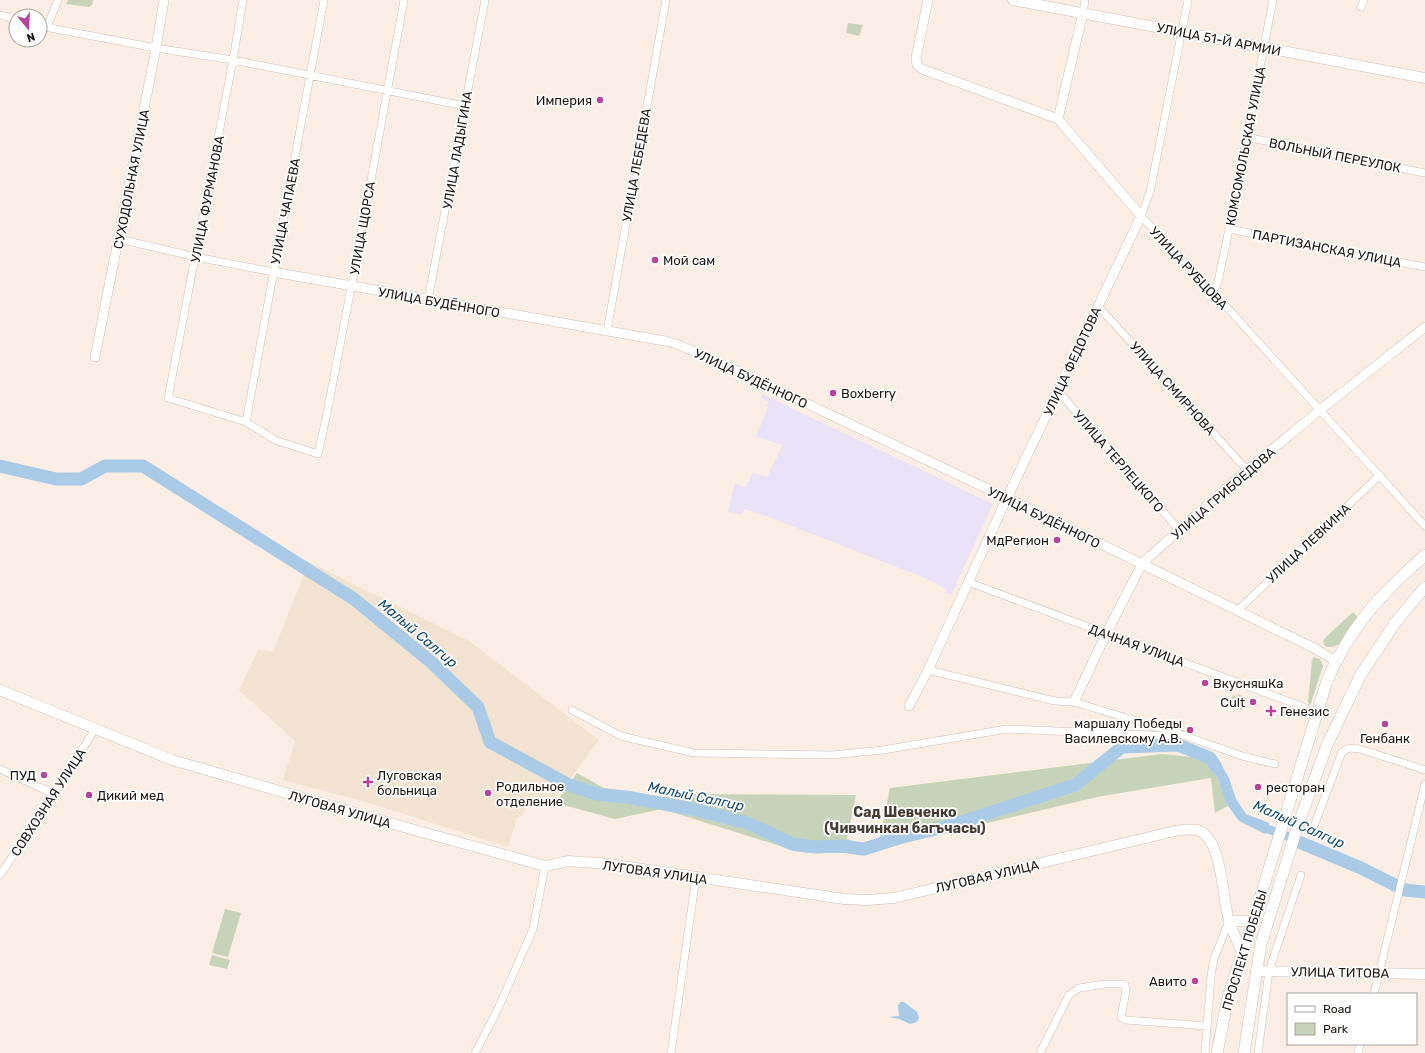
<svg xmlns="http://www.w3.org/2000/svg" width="1425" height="1053" font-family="Rubik,sans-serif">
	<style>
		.education { fill: #eae2f7 }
		.medical { fill: #f2e4d1 }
		.green { fill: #c8d4ba }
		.water { fill: #a9cbe8 }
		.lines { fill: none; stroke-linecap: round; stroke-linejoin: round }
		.river { stroke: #a9cbe8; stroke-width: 13 }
		.minor-casing { stroke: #cdc1b9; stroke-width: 8 }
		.tertiary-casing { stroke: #cdc1b9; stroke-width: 10 }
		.secondary-casing { stroke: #cdc1b9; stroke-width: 11 }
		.primary-casing { stroke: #cdc1b9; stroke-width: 12 }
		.minor { stroke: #fff; stroke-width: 7 }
		.tertiary { stroke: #fff; stroke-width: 9 }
		.secondary { stroke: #fff; stroke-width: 10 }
		.primary { stroke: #fff; stroke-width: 11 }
		.poi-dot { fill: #b8439b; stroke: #fff; stroke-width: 1.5 }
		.labels { text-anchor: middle; stroke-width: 3.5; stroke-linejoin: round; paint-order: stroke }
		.street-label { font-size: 13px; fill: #1c1815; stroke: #fff }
		.poi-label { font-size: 13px; fill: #1c1815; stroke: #fff; text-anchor: start }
		.water-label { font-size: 14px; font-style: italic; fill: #134b70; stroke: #fff }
		.neighbourhood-label { font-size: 14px; font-weight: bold; fill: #453c35; stroke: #fff }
	</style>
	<rect width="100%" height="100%" fill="#faeee5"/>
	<path class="education" d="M762 394 993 504 951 595 944 593 946 589 925 578 766 516 744 509 742 515 728 511 735 484 746 487 753 473 767 477 783 445 756 437 768 407 767 406 769 402 761 398Z"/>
	<path class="medical" d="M309 562 469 641 599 740 554 800 530 798 522 816 517 818 508 847 366 802 283 780 295 741 239 690 259 649 273 652Z"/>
	<path class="green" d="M68 0H93L92 5 89 7 66 4Z
		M848 23 863 25 859 36 846 33Z
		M1353 612 1358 617C1351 628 1342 652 1325 646L1323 641 1325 638Z
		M1314 657 1320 659 1323 666 1310 706 1308 702 1312 660Z
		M1238 694 1247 698 1242 710 1229 705 1233 695 1237 697Z
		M1162 754 1202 758 1218 778 1228 806 1215 813 1211 778 1097 797 862 853H808L793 850 662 809 615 819 556 803 577 773 618 796H650L692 799V794L856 795 847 839 864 845 879 841 890 788Z
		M225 909 241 913 228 957 212 953Z
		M212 955 230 960 227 969 209 965Z"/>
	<path class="water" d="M1208 750 1217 759 1222 766 1229 778 1236 799 1246 814 1269 823V825L1318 843 1315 851 1266 833 1265 834 1239 821 1226 803 1218 778 1202 758Z
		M901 1002H904L917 1012 919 1018 917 1022 910 1024 899 1019 888 1017 899 1016 898 1005Z"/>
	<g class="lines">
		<path class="river" d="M0 466 56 479H81L105 466H143L354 599 431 662 478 707 490 742 569 785 597 794 626 797 692 809 748 823 792 844 815 847 840 846 864 849 902 837 949 826 1075 785 1122 747 1178 745 1210 758 1216 767
			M1299 842 1361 868 1405 890 1425 892"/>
		<g class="minor-casing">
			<path id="minor" d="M243 0 233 60 168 398 246 422 275 440 318 454 326 418 353 278 404 0
				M1188 0 1150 192 1141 216 1213 292 1425 526
				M1361 7 1364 0
				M1083 13 1085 0
				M0 15 16 19
				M40 26 156 48 233 60 465 106
				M47 27 58 0
				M1246 137 1425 173
				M1229 229 1425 267
				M119 239 196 257 273 272
				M1213 292 1218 282 1229 229 1273 0
				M428 300 485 0
				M1098 306 1247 470
				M607 331 666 0
				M1058 391 1180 531
				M246 422 324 0
				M968 582 1306 708
				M1237 611 1380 475
				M928 670 1055 701 1074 702 1180 734 1242 756 1275 764
				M572 710 621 736 694 753 832 755 883 750 1007 729 1175 736 1180 734
				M0 769 54 794
				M1314 826 1342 752 1349 748 1360 749 1425 770
				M0 875 54 794 95 729
				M1374 994 1425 784
				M475 1053 498 1009 533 929 545 866
				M671 1053 696 877
				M1040 1053 1069 995 1079 988 1105 984H1123L1125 985 1126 991 1121 1017 1125 1020 1207 1026
				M1205 1053 1211 976 1214 959 1229 921
				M1258 1053 1269 971 1301 875
				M1358 1053 1360 1044"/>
		</g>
		<g class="tertiary-casing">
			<path id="tertiary" d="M1058 119 1083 13
				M273 272 665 341 677 344 729 367 1007 498 1314 648 1336 661
				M95 357 156 48 164 0
				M1074 702 1106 634 1142 564 1148 558 1247 470 1320 410 1425 327
				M909 706 928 670 1007 498 1141 216 1058 119 922 69 917 65 916 58 928 0"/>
		</g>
		<g class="secondary-casing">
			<path id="secondary" d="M1013 0 1425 78
				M0 690 172 760 411 829 545 866 569 861 609 864 844 899 867 900 894 898 1175 831C1183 830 1193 828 1200 831 1223 843 1222 898 1229 920 1232 931 1237 941 1242 952
				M1229 921H1252
				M1256 971 1425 974"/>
		</g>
		<g class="primary-casing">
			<path id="primary" d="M1217 1053 1228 997 1256 911 1327 681C1341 648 1363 615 1389 589 1400 577 1413 566 1425 555
				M1244 1053 1261 944 1298 825 1327 745 1360 676 1395 623 1425 587"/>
		</g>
		<use href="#minor" class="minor"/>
		<use href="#tertiary" class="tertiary"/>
		<use href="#secondary" class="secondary"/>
		<use href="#primary" class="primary"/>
	</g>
	<g class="poi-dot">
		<circle cx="600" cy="100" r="4"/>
		<circle cx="655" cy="260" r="4"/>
		<circle cx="833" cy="393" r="4"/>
		<circle cx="1057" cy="540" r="4"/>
		<circle cx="1205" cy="683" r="4"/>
		<circle cx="1253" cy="702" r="4"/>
		<path d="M1269 705h4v4h4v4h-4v4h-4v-4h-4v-4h4z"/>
		<circle cx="1385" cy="724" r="4"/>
		<circle cx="1190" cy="730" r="4"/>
		<circle cx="44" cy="775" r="4"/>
		<path d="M366 776h4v4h4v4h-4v4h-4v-4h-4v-4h4z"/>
		<circle cx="1258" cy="787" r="4"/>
		<circle cx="488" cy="793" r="4"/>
		<circle cx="89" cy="795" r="4"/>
		<circle cx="1195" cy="981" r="4"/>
	</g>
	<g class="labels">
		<g class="street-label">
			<text transform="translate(1219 39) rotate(11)" y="5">УЛИЦА 51-Й АРМИИ</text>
			<text transform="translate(1245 146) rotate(-79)" y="5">КОМСОМОЛЬСКАЯ УЛИЦА</text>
			<text transform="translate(457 150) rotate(-80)" y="5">УЛИЦА ЛАДЫГИНА</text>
			<text transform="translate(1335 155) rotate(11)" y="5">ВОЛЬНЫЙ ПЕРЕУЛОК</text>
			<text transform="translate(636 165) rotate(-80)" y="5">УЛИЦА ЛЕБЕДЕВА</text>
			<text transform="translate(131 179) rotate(-79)" y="5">СУХОДОЛЬНАЯ УЛИЦА</text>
			<text transform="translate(207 199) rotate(-79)" y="5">УЛИЦА ФУРМАНОВА</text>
			<text transform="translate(285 211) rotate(-79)" y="5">УЛИЦА ЧАПАЕВА</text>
			<text transform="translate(362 228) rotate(-80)" y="5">УЛИЦА ЩОРСА</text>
			<text transform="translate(1327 248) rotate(11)" y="5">ПАРТИЗАНСКАЯ УЛИЦА</text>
			<text transform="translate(1189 268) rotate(47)" y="5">УЛИЦА РУБЦОВА</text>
			<text transform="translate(439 302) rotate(10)" y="5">УЛИЦА БУДЁННОГО</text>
			<text transform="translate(1072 361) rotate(-65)" y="5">УЛИЦА ФЕДОТОВА</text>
			<text transform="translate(751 378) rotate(25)" y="5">УЛИЦА БУДЁННОГО</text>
			<text transform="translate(1173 388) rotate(48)" y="5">УЛИЦА СМИРНОВА</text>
			<text transform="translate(1119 461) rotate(49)" y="5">УЛИЦА ТЕРЛЕЦКОГО</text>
			<text transform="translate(1223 493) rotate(-41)" y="5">УЛИЦА ГРИБОЕДОВА</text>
			<text transform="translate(1044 517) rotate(26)" y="5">УЛИЦА БУДЁННОГО</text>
			<text transform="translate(1308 543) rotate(-43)" y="5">УЛИЦА ЛЕВКИНА</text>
			<text transform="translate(1137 645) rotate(20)" y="5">ДАЧНАЯ УЛИЦА</text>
			<text transform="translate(48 802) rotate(-57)" y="5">СОВХОЗНАЯ УЛИЦА</text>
			<text transform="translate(340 809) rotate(16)" y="5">ЛУГОВАЯ УЛИЦА</text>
			<text transform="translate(655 872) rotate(8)" y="5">ЛУГОВАЯ УЛИЦА</text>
			<text transform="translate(987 876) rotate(-13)" y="5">ЛУГОВАЯ УЛИЦА</text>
			<text transform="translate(1244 950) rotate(-73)" y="5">ПРОСПЕКТ ПОБЕДЫ</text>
			<text transform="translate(1340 972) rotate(1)" y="5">УЛИЦА ТИТОВА</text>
		</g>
		<g class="poi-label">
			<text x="592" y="105" text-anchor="end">Империя</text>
			<text x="663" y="265">Мой сам</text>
			<text x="841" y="398">Boxberry</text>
			<text x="1049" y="545" text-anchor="end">МдРегион</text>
			<text x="1213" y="688">ВкусняшКа</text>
			<text x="1245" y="707" text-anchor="end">Cult</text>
			<text x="1280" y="716">Генезис</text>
			<text x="1182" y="728" text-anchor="end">маршалу Победы<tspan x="1182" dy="15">Василевскому А.В.</tspan></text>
			<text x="1385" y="743" text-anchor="middle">Генбанк</text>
			<text x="36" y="780" text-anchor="end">ПУД</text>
			<text x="377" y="780">Луговская<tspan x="377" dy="15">больница</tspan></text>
			<text x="496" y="791">Родильное<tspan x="496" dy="15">отделение</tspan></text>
			<text x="1266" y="792">ресторан</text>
			<text x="97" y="800">Дикий мед</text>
			<text x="1187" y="986" text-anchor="end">Авито</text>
		</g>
		<g class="water-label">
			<text transform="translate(418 633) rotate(40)" y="5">Малый Салгир</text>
			<text transform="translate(696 796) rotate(12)" y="5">Малый Салгир</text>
			<text transform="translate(1299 824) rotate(24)" y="5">Малый Салгир</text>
		</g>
		<g class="neighbourhood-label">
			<text x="905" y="817">Сад Шевченко<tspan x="905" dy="16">(Чивчинкан багъчасы)</tspan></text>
		</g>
	</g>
	<rect x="1287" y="993" width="130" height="52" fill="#ffffff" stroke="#a4a3a1"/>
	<rect x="1295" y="1006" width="20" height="6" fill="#ffffff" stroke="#a4a3a1"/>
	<text x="1323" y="1013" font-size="12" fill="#1c1815">Road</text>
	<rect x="1295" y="1023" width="20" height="12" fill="#c8d4ba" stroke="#a4a3a1"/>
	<text x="1323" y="1033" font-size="12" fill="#1c1815">Park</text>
	<g transform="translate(28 28) rotate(162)"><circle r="19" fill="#ffffff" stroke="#a4a3a1"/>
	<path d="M0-3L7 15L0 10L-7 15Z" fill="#b8439b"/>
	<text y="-6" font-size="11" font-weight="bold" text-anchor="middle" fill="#1c1815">N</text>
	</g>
</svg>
